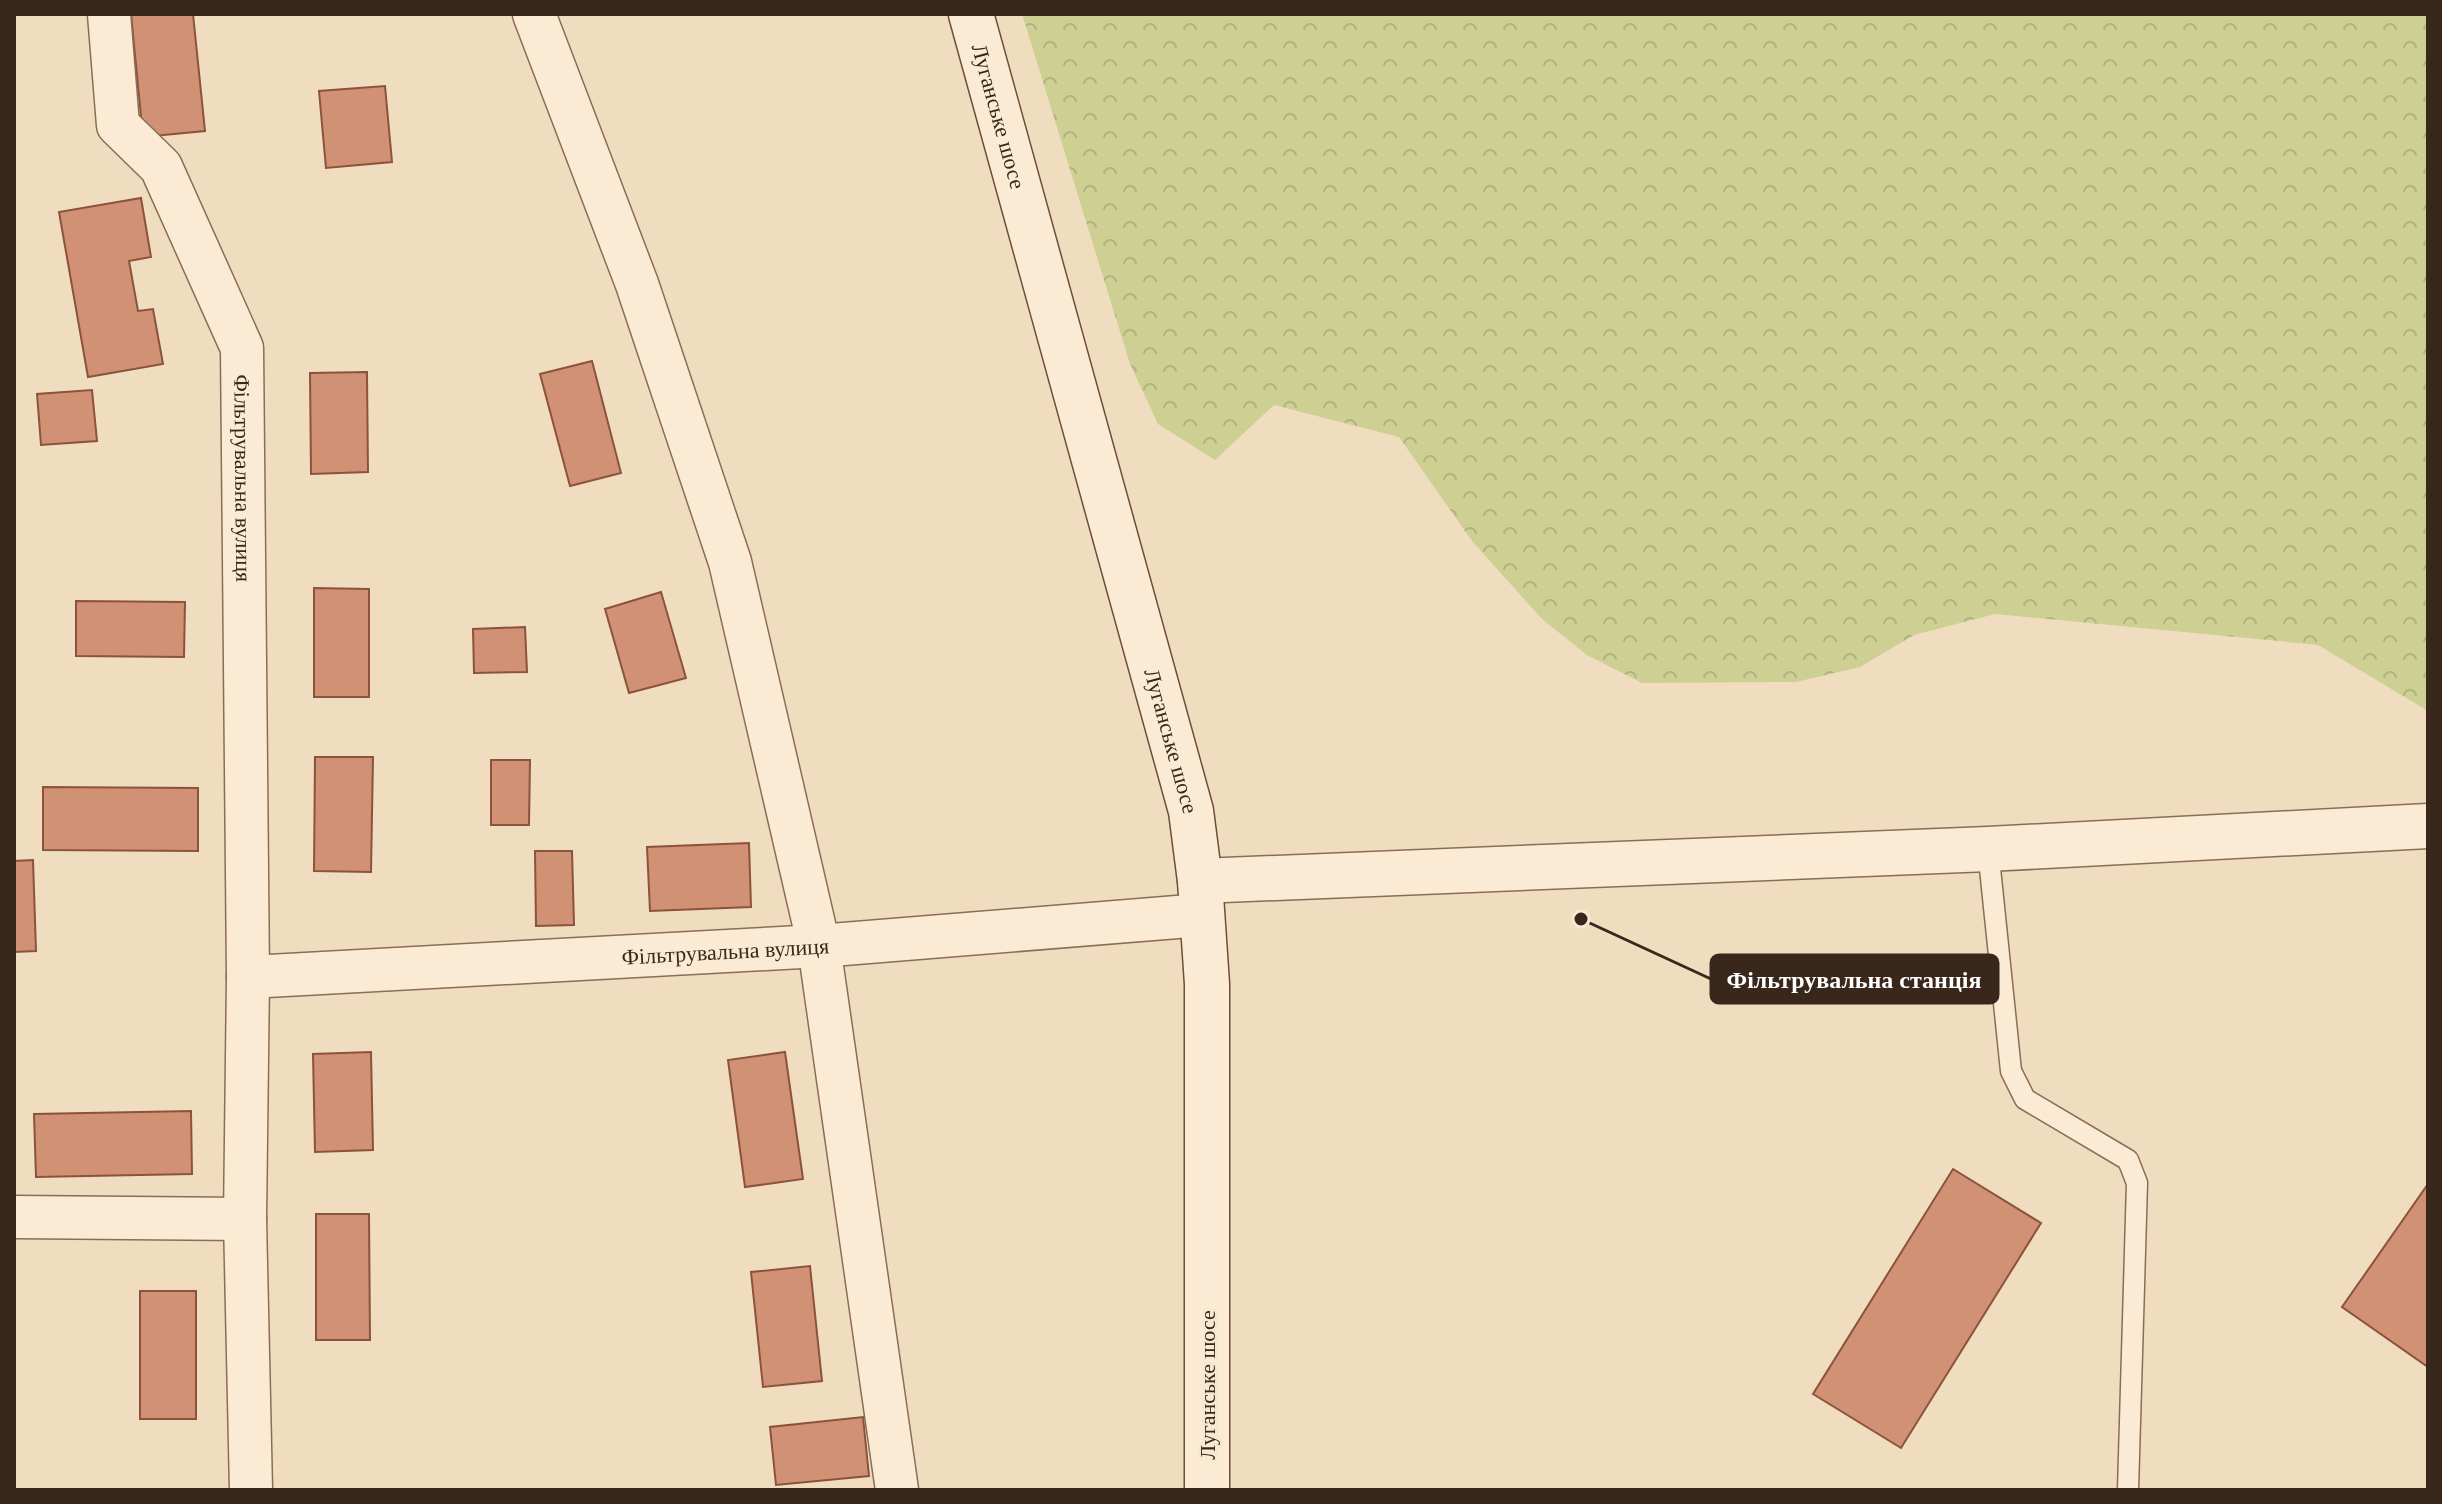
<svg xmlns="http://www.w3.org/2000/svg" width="2442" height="1504" font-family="Georgia,serif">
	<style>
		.forest { fill: url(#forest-crowns) }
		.building { fill: #d09174; stroke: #8b533b; stroke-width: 2 }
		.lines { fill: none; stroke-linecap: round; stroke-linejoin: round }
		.service-casing { stroke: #8a6d57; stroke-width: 23 }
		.minor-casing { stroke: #8a6d57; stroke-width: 45 }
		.tertiary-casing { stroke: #8a6d57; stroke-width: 47 }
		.secondary-casing { stroke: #6c4e3a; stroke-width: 47 }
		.service { stroke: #fbebd4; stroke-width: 20 }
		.minor { stroke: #fbebd4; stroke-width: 42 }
		.tertiary { stroke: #fbebd4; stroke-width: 44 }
		.secondary { stroke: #fbebd4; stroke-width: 44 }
		.labels { text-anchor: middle; stroke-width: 6; stroke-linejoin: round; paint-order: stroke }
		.street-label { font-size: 22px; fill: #39271c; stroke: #f7e8d0 }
		.leader { fill: none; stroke: #39271c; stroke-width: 3 }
		.callout-dot { fill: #39271c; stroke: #f7e8d0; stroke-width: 3 }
		.callout { fill: #39271c; stroke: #39271c; stroke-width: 3 }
		.callout-label { font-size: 24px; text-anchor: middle; font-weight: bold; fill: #fff }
	</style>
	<defs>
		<pattern id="forest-crowns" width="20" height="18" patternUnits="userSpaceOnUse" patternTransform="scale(2)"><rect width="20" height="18" fill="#cecf93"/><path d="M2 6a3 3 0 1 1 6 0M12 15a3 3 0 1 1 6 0" fill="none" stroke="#b2b27e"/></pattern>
	</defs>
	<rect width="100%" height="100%" fill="#f0ddc0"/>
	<path class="forest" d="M1022 14H2428V711L2318 645 1995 614 1914 635 1860 667 1796 682 1642 683 1587 655 1542 619 1472 541 1399 437 1274 405 1215 460 1158 424 1130 364Z"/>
	<path class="building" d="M131 14H193L205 131 143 137Z
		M385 86 392 162 326 168 319 91Z
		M141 198 151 257 129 261 138 311 153 309 163 364 88 377 59 212Z
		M592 361 621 473 570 486 540 374Z
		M367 372 368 472 311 474 310 373Z
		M92 390 97 441 41 445 37 394Z
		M314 588 369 589V697H314Z
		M661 592 686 678 629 693 605 609Z
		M76 601 185 602 184 657 76 656Z
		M525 627 527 672 474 673 473 629Z
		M315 757H373L371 872 314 871Z
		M491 760H530L529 825H491Z
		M43 787 198 788V851L43 850Z
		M749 843 751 907 650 911 647 847Z
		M535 851H572L574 925 536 926Z
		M33 860 36 951 14 952V861Z
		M371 1052 373 1150 315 1152 313 1054Z
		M785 1052 803 1179 745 1187 728 1060Z
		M191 1111 192 1174 36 1177 34 1114Z
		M1953 1169 2041 1223 1901 1448 1813 1394Z
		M2428 1184V1367L2342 1307Z
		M316 1214H369L370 1340H316Z
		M810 1266 822 1381 763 1387 751 1272Z
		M140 1291H196V1419H140Z
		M863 1417 869 1476 776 1485 770 1427Z"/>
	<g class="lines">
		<g class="service-casing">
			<path id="service" d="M1988 849 2011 1071 2025 1099 2128 1160 2137 1183 2128 1490"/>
		</g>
		<g class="minor-casing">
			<g id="minor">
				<path id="s1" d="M109 14 118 125 161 167 242 348 248 977 245 1219 251 1490"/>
				<path d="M534 14 637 284 730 562 819 946 897 1490"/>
				<path id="s2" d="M248 977 819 946 1202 915"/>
				<path d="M14 1217 245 1219"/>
			</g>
		</g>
		<g class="tertiary-casing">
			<path id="tertiary" d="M1200 881 1988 849 2428 826"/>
		</g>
		<g class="secondary-casing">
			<g id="secondary">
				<path id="s3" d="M971 14 1191 811 1200 881 1207 984V1490"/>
			</g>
		</g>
		<use href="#service" class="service"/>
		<use href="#minor" class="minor"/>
		<use href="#tertiary" class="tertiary"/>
		<use href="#secondary" class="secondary"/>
	</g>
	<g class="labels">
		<g class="street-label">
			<text dy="8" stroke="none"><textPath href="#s3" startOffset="106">Луганське шосе</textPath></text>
			<text dy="8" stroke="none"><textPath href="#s1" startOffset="500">Фільтрувальна вулиця</textPath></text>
			<text dy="8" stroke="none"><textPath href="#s3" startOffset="754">Луганське шосе</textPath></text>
			<text dy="8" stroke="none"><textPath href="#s2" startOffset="478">Фільтрувальна вулиця</textPath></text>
			<text transform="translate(1207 1385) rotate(-90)" y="8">Луганське шосе</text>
		</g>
	</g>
	<path class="leader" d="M1581 919L1711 979"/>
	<circle class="callout-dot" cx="1581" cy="919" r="8"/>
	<rect class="callout" x="1711" y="955" width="287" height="48" rx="8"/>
	<g class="callout-label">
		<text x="1854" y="988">Фільтрувальна станція</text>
	</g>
	<rect width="2442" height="1504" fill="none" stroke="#39271c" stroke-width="32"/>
</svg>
